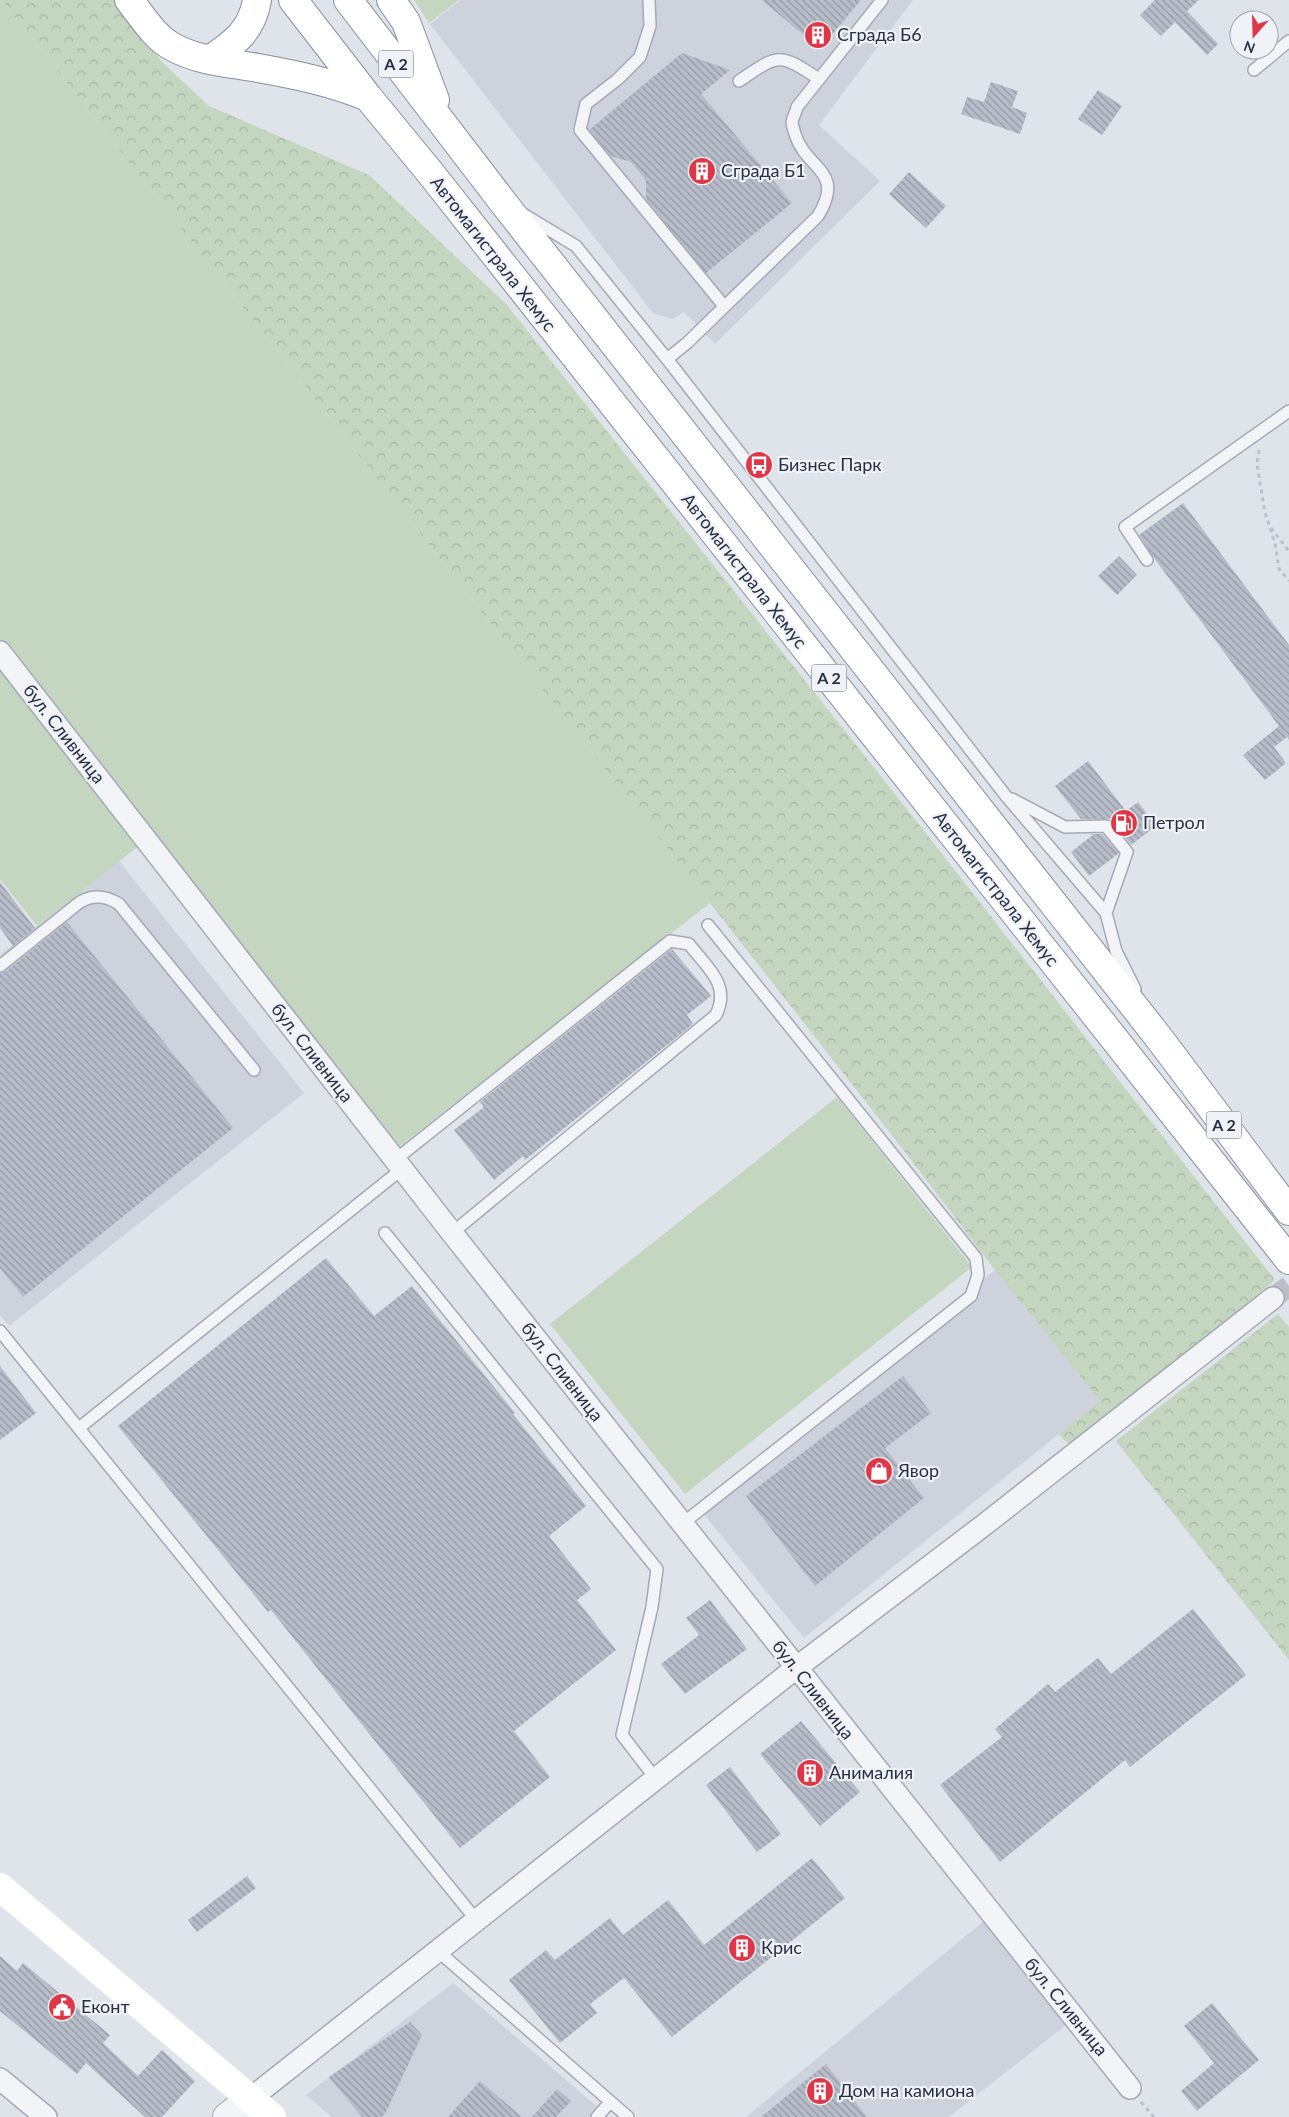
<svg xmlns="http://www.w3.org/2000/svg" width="1289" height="2117" font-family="Lato,sans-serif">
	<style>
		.built { fill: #cdd2dd }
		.green { fill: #c4d5c0 }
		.forest { fill: url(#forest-crowns) }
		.building { fill: url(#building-back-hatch) }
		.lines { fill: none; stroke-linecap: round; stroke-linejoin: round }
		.minor-tunnel { stroke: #babfc9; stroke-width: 21; stroke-dasharray: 21 11; stroke-linecap: butt }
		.service-casing { stroke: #a4a9b5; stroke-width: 14 }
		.minor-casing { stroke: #a4a9b5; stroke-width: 24 }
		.tertiary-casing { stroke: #a4a9b5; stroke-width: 30 }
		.motorway-casing { stroke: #858fa3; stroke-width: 30 }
		.path { stroke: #bec1c9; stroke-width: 3; stroke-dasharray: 4 4; stroke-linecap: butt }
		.service { stroke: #f3f4f8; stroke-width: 11 }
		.minor { stroke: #f3f4f8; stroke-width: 21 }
		.tertiary { stroke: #f3f4f8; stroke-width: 28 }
		.secondary { stroke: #fff; stroke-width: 28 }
		.motorway { stroke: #fff; stroke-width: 28 }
		.labels { text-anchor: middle; stroke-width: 4.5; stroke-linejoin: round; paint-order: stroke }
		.shield { fill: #eff2f7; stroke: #626a79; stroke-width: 1 }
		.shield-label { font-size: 16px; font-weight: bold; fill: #262f43 }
		.poi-label { font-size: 18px; fill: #262f43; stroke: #eff2f7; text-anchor: start }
		.street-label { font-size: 18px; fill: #262f43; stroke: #eff2f7 }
	</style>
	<defs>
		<pattern id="forest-crowns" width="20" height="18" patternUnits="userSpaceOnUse" patternTransform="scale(1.25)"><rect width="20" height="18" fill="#c4d5c0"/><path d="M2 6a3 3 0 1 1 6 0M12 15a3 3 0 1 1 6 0" fill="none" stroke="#a8b7a6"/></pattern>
		<pattern id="building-back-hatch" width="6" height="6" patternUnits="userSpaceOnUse" patternTransform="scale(1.25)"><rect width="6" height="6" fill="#b6bcc8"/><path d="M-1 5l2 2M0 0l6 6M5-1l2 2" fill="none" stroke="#9499a4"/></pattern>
	</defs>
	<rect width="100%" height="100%" fill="#dfe3ea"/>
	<path class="built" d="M460 0H913L819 125 880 181 715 344 684 312 672 319 653 313 430 24Z
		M119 861 304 1093 9 1326 0 1315V955Z
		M995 1270 1100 1401 804 1638 698 1507Z
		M984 1921 1066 2025 949 2117H746Z
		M453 1983 609 2117H332L306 2095Z"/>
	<path class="green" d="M0 0H2L710 903 395 1150 145 841 37 926 0 879Z
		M414 0H459L429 23Z
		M837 1097 972 1267 685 1494 550 1324Z"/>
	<path class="forest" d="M2 0H117L162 62 209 106 369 175 506 304 910 813 1275 1280 1074 1446 1064 1440 1059 1434 1100 1401 995 1270 898 1143Z
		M1278 1314 1289 1327V1660L1116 1441Z"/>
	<path class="building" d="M762 0H861L820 49Z
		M1155 0H1199L1187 11 1218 44 1207 55 1175 22 1161 36 1140 15Z
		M682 53 730 70 701 94 792 203 706 273 646 199V180L631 162 611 156 589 130Z
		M991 82 1018 91 1012 107 1027 113 1020 134 961 114 967 97 984 102Z
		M1098 90 1122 106 1102 135 1078 119Z
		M909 172 946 206 926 228 889 194Z
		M1183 503 1289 645V740L1287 737 1274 747 1286 763 1265 780 1243 755 1279 726 1154 558 1139 535Z
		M1119 556 1137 575 1117 595 1098 576Z
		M1088 761 1126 811 1138 802 1156 826 1131 845 1110 819H1081L1055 786Z
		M1092 834H1102L1119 853 1089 876 1071 852 1093 835Z
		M0 882 35 928 13 946 0 928Z
		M67 922 233 1128 23 1297 0 1268V973L5 972Z
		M672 949 711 996 687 1015 693 1024 525 1160 523 1156 494 1180 454 1130 484 1107 480 1102Z
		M326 1258 374 1316 412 1286 515 1413 513 1414 586 1506 549 1536 591 1589 577 1600 616 1650 514 1731 550 1777 460 1848 271 1610 268 1612 118 1426Z
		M0 1366 36 1413 0 1440Z
		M903 1376 931 1413 885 1448 924 1498 815 1586 746 1496Z
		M710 1600 747 1649 685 1694 661 1664 699 1635 686 1618Z
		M1193 1609 1246 1675 1130 1767 1125 1760 1000 1862 940 1785 1002 1737 995 1729 1048 1684 1055 1692 1098 1658 1111 1674Z
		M801 1721 860 1792 820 1826 760 1754Z
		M730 1767 781 1834 757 1852 706 1785Z
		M812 1858 845 1898 672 2037 624 1978 590 2004 597 2013 560 2043 509 1980 546 1950 555 1960 610 1918 623 1935 668 1900 704 1945Z
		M247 1876 256 1888 197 1932 188 1920Z
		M0 1956 17 1971 23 1963 110 2035 103 2043 138 2076 162 2050 195 2081 162 2117H145L86 2063 77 2074 0 2011Z
		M1212 2003 1259 2060 1197 2111 1181 2091 1214 2063 1184 2026Z
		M410 2022 422 2035 385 2114 381 2117H362L329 2077Z
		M826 2064 867 2117H761Z
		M480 2081 522 2117H448Z
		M557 2089 571 2101 556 2117H532Z"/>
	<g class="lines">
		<path class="minor-tunnel" d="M1273 1298 1289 1286"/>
		<g class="service-casing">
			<path id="service" d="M649 0 650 26 640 57 618 79 586 104 580 130 724 306
				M1254 70 1289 41
				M739 81C779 54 778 52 819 79
				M523 214 576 246 667 359 1006 796 1106 913 1116 951 1135 989
				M667 359 687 343 818 216C846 170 806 170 795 134 794 130 792 126 792 122 793 117 796 112 797 107L882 0
				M1147 560 1125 527 1289 411
				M1012 799 1065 827 1106 826 1127 852 1106 913
				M0 966 80 902C94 894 106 896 119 904L254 1070
				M395 1160 670 941 689 944C707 968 731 984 716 1015L452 1233
				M385 1233 657 1569 652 1607 622 1735 656 1779
				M0 1331 477 1921
				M79 1428 402 1169
				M682 1524 971 1296 978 1275 976 1258 708 925
				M438 1951 628 2117
				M597 2117 610 2102"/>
		</g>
		<g class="minor-casing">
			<path id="minor" d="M0 652 452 1233 1130 2088
				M0 2079 46 2117
				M250 2099 796 1668 984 1525 1273 1298"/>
		</g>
		<g class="tertiary-casing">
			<path id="tertiary" d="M227 2117 250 2099"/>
		</g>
		<g class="motorway-casing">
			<path id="motorway" d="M129 0C142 16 154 37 173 47 198 61 230 63 258 68 297 75 331 82 368 97
				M293 0 368 97 432 175 1289 1260
				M348 0 502 201 1159 1038 1289 1211
				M391 0 406 22 435 100
				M211 59C235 43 252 30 257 0"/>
		</g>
		<path class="path" d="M1259 450 1257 464 1265 513 1275 543 1279 569 1289 581
			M1271 528 1289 551
			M1141 2102 1154 2117"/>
		<use href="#service" class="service"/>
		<use href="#minor" class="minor"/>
		<use href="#tertiary" class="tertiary"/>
		<path class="secondary" d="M0 1887 272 2117"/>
		<use href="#motorway" class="motorway"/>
	</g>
	<defs>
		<g id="building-disc" transform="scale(1.4375)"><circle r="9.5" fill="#dd3748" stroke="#eff2f7"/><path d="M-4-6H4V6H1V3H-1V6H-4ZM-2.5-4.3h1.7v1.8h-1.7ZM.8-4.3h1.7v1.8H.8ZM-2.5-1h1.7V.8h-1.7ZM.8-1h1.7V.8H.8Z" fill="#fff"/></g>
		<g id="bus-disc" transform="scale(1.4375)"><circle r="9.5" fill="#dd3748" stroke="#eff2f7"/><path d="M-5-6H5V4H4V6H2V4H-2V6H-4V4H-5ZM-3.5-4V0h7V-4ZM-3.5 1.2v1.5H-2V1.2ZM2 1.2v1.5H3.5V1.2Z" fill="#fff"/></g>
		<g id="fuel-disc" transform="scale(1.4375)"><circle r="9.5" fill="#dd3748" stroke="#eff2f7"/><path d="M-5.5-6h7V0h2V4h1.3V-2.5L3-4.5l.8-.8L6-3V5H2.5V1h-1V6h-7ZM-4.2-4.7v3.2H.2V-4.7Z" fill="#fff"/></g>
		<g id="shop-disc" transform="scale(1.4375)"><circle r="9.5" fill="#dd3748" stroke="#eff2f7"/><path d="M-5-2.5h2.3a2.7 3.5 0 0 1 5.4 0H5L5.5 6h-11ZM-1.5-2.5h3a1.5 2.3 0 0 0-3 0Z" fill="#fff"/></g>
		<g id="civic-disc" transform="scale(1.4375)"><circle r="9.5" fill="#dd3748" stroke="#eff2f7"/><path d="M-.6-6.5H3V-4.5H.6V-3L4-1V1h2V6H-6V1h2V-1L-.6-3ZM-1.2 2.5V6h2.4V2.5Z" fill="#fff"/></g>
	</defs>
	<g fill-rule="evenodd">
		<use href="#building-disc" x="818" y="35"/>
		<use href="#building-disc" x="702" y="171"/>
		<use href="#bus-disc" x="759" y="465"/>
		<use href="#fuel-disc" x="1124" y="823"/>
		<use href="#shop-disc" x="879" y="1471"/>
		<use href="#building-disc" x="810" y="1773"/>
		<use href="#building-disc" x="742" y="1948"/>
		<use href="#civic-disc" x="62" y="2007"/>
		<use href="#building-disc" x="820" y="2091"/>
	</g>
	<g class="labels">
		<g class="shield">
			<rect x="378.5" y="50.5" width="35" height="27" rx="4"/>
			<rect x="811.5" y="664.5" width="35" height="27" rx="4"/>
			<rect x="1206.5" y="1111.5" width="35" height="27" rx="4"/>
		</g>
		<g class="shield-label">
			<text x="396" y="70">A 2</text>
			<text x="829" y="684">A 2</text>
			<text x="1224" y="1131">A 2</text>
		</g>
		<g class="poi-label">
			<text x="837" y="41">Сграда Б6</text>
			<text x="721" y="177">Сграда Б1</text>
			<text x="778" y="471">Бизнес Парк</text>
			<text x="1143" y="829">Петрол</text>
			<text x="898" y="1477">Явор</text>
			<text x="829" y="1779">Анималия</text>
			<text x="761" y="1954">Крис</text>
			<text x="81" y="2013">Еконт</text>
			<text x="839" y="2097">Дом на камиона</text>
		</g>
		<g class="street-label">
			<text transform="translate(493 254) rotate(52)" y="6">Автомагистрала Хемус</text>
			<text transform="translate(744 571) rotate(52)" y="6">Автомагистрала Хемус</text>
			<text transform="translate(64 734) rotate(52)" y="6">бул. Сливница</text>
			<text transform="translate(996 889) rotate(52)" y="6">Автомагистрала Хемус</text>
			<text transform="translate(312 1053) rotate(52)" y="6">бул. Сливница</text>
			<text transform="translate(562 1372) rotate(52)" y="6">бул. Сливница</text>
			<text transform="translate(813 1690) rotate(52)" y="6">бул. Сливница</text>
			<text transform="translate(1066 2007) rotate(51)" y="6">бул. Сливница</text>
		</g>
	</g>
	<g transform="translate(1254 35) rotate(200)"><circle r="24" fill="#eff2f7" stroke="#9fa4af"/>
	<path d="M0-4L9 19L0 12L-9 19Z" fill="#dd3748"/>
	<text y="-8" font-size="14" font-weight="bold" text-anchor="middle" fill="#262f43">N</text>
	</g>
</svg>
